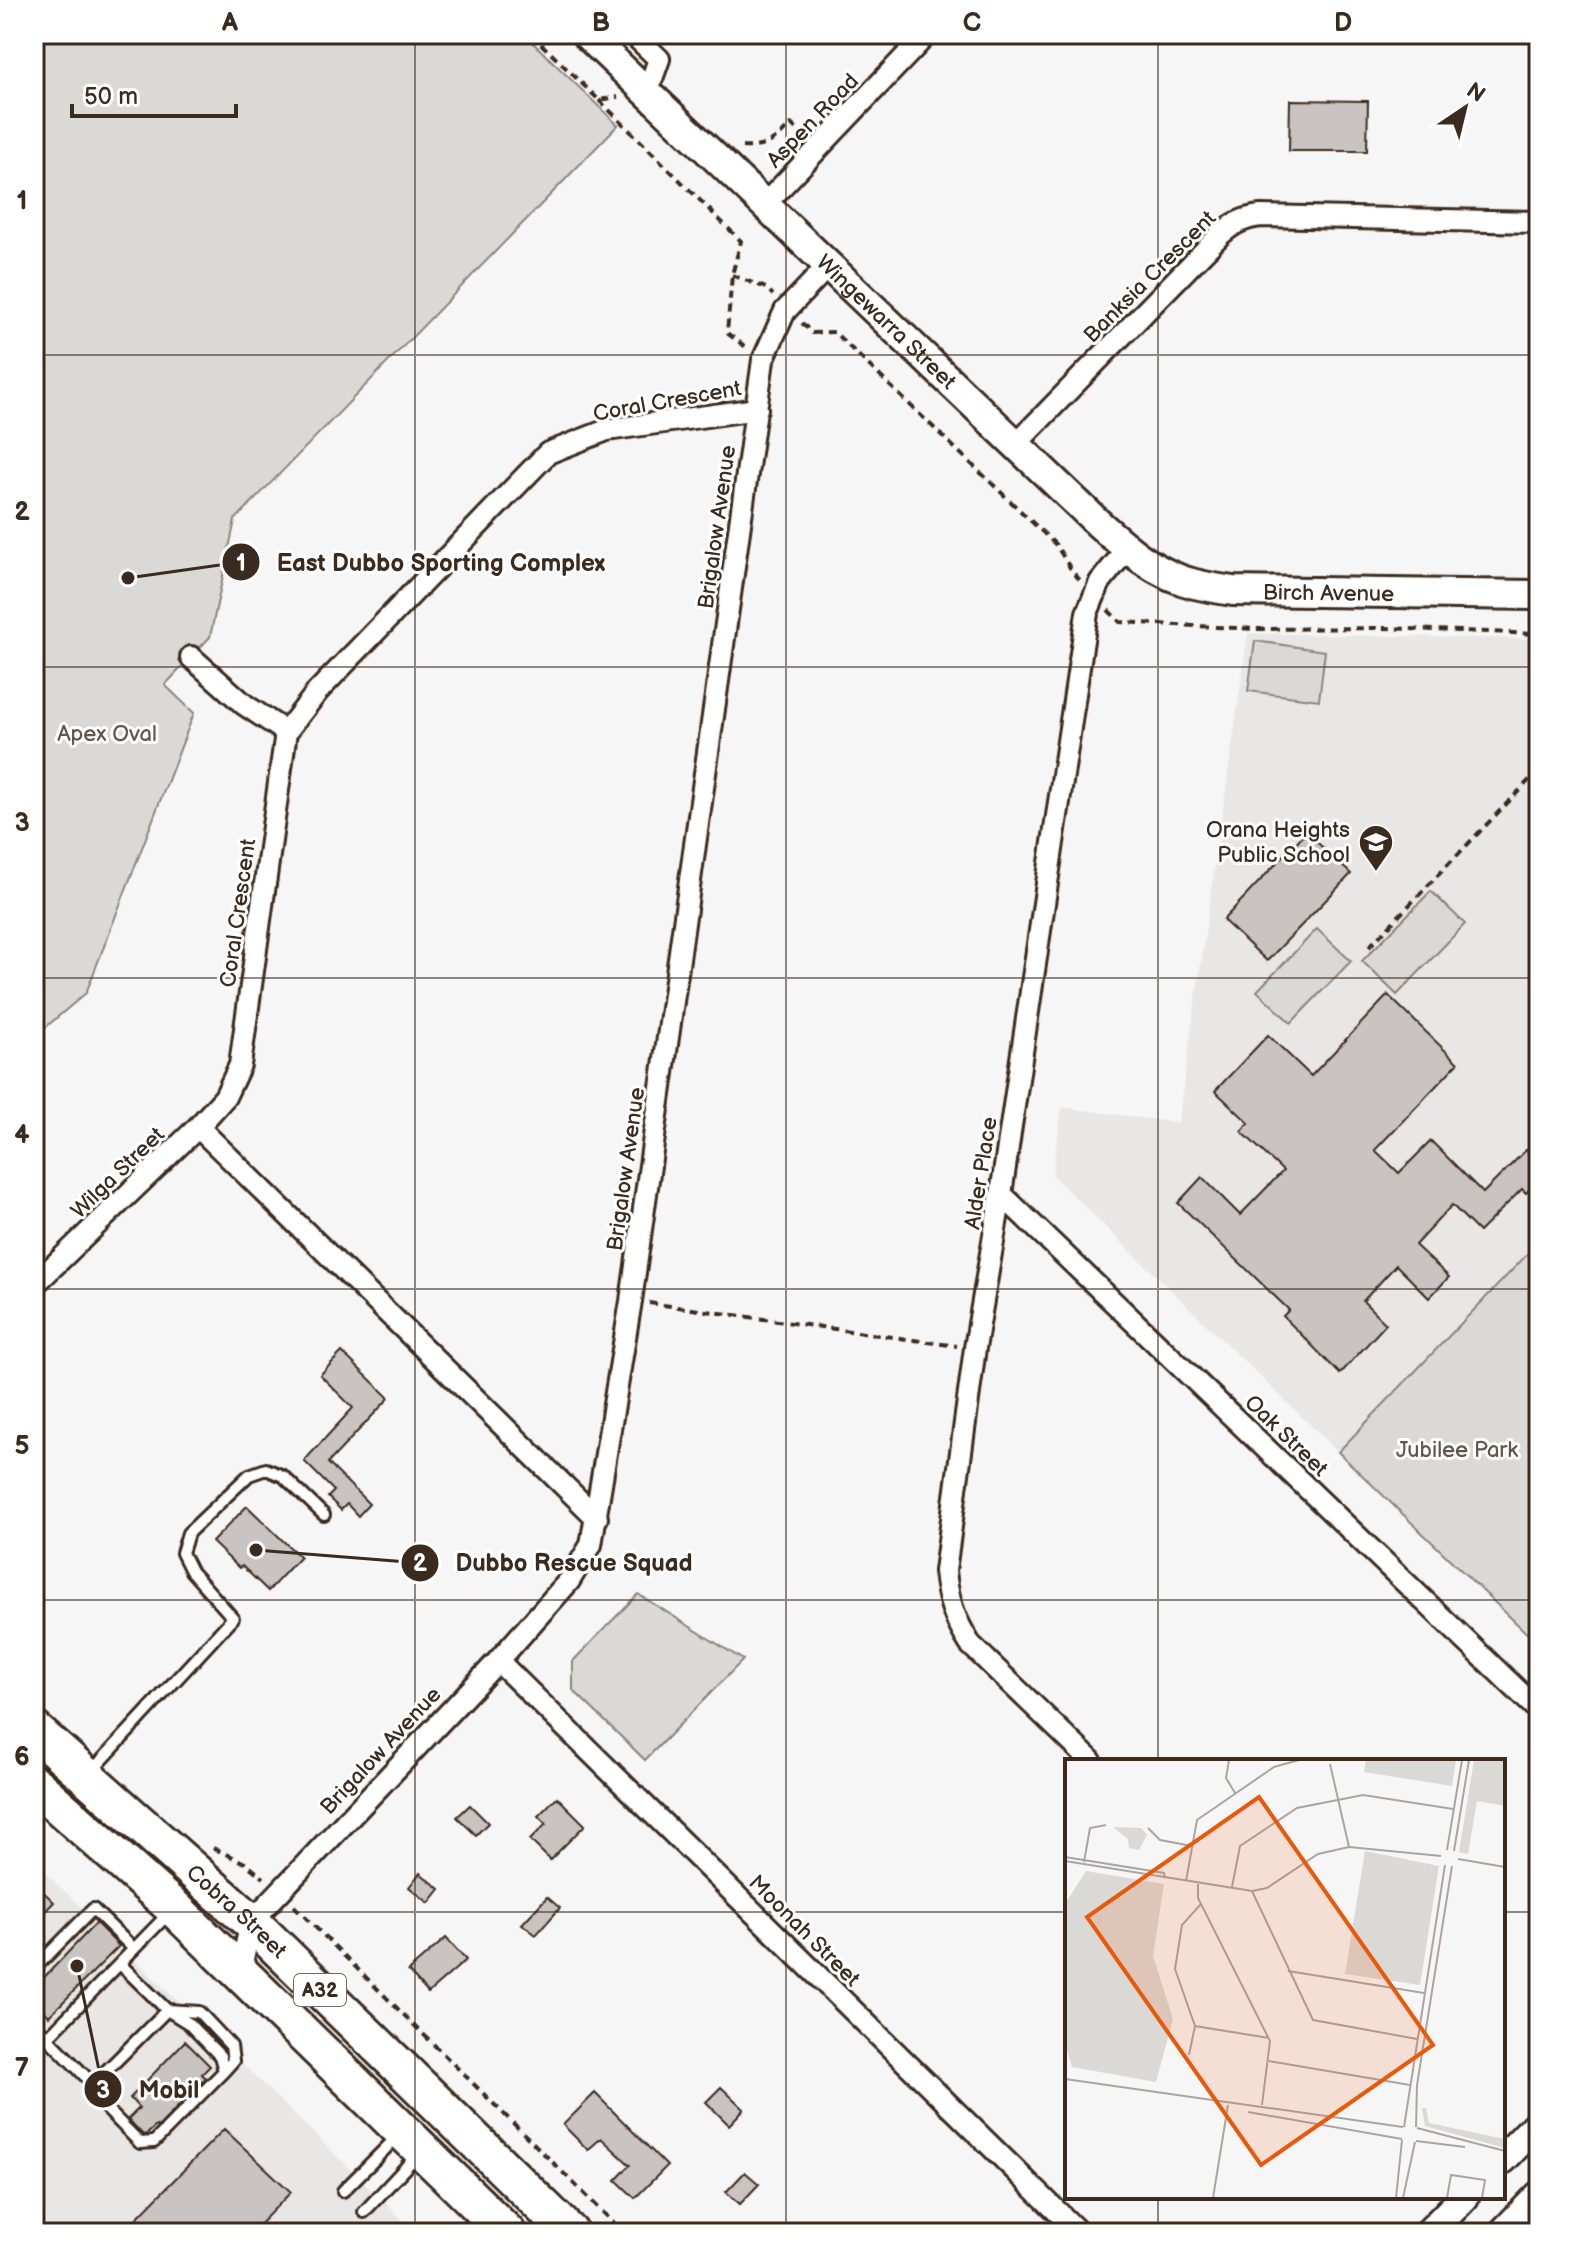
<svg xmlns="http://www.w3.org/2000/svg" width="1573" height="2267" font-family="'Balsamiq Sans',sans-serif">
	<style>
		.built { fill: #e9e7e6 }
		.green { fill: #dbd9d6; stroke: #8b827a; stroke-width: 2 }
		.building { fill: #c9c3c1; stroke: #3b2a1e; stroke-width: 2 }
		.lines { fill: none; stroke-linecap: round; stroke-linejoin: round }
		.lane-casing { stroke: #3b2a1e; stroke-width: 16 }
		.street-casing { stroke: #3b2a1e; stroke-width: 26 }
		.secondary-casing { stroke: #3b2a1e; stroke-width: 34 }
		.highway-casing { stroke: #3b2a1e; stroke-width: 42 }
		.path { stroke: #3b2a1e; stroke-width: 4; stroke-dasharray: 8 6; stroke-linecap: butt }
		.lane { stroke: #fff; stroke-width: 10 }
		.street { stroke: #fff; stroke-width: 20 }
		.secondary { stroke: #fff; stroke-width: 28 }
		.highway { stroke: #fff; stroke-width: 36 }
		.grid { fill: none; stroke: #3b2a1e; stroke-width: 2; stroke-opacity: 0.55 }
		.labels { text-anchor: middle; stroke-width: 6; stroke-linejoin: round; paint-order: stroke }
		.shield { fill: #fff; stroke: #766a62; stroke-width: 2 }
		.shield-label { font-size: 20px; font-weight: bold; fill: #3b2a1e }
		.street-label { font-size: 22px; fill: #3b2a1e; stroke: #fff }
		.park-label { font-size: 22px; fill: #63564c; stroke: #fff }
		.poi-label { font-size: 22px; fill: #3b2a1e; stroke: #fff; text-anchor: end }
		.inset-road { fill: none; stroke: #aca4a0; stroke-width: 2 }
		.view { fill: #e8590c; fill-opacity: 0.15; stroke: #e8590c; stroke-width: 4 }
		.inset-edge { fill: none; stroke: #3b2a1e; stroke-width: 4 }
		.leader { fill: none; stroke: #3b2a1e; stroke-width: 3 }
		.callout-dot { fill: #3b2a1e; stroke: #fff; stroke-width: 3 }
		.mark-label { font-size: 24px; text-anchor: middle; font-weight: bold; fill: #fff }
		.callout-label { font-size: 24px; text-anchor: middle; font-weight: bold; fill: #3b2a1e; stroke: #fff; stroke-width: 6; stroke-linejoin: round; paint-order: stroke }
		.neatline { fill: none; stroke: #3b2a1e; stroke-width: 3 }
		.grid-label { font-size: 26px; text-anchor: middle; font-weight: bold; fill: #3b2a1e }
	</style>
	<rect width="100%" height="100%" fill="#f7f6f6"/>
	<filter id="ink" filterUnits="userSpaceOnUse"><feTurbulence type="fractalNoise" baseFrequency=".0125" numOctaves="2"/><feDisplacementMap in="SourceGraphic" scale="16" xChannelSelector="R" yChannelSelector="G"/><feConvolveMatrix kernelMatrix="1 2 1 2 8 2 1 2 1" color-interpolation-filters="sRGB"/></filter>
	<g filter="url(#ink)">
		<path class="built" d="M1248 633 1539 639V1242L1338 1452 1052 1175 1062 1107 1178 1123Z
			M45 1872 416 2233H34V1884Z"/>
		<path class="green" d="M34 34H524L618 125 235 520 210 637 165 685 194 713 86 993 34 1037Z
			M1255 641 1325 651 1319 700 1248 691Z
			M1431 891 1465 924 1397 995 1362 961Z
			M1317 929 1351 961 1291 1023 1257 991Z
			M1539 1242V1645L1338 1452Z
			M638 1594 743 1660 645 1760 573 1690V1661Z"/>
		<path class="building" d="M1290 100 1368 101 1367 151H1289Z
			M1306 832 1351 874 1267 961 1223 920Z
			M1388 995 1458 1063 1375 1150 1399 1173 1431 1141 1483 1193 1526 1150 1539 1162V1180L1526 1193 1522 1189 1479 1232 1452 1205 1415 1245 1449 1277 1429 1298 1396 1265 1363 1301 1386 1324 1340 1374 1283 1316 1289 1310 1178 1203 1202 1177 1240 1215 1283 1171 1241 1131 1249 1123 1215 1091 1268 1035 1311 1076Z
			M342 1352 389 1398 328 1463 369 1504 358 1516 347 1504 341 1510 328 1497 334 1491 304 1461 353 1408 320 1375Z
			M247 1506 300 1557 268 1591 242 1566 239 1568 212 1542Z
			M557 1797 585 1825 550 1860 530 1840 546 1824 538 1816Z
			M470 1805 488 1823 476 1835 457 1817Z
			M420 1873 440 1889 429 1903 409 1887Z
			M34 1883 54 1902 34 1923Z
			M547 1897 560 1908 536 1935 522 1924Z
			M96 1923 119 1946 49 2016 34 2000V1988Z
			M446 1938 466 1960 428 1993 408 1971Z
			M185 2041 210 2066 202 2074 206 2078 158 2127 156 2126 147 2134 143 2135 128 2119 139 2108 130 2098Z
			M721 2087 744 2109 729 2125 706 2102Z
			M595 2093 667 2166 635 2198 616 2180 630 2165 601 2138 588 2150 563 2125Z
			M224 2129 291 2192 251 2233H122Z
			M745 2172 759 2184 740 2204 726 2192Z"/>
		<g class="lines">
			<g class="lane-casing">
				<path id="lane" d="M91 1772 233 1618 191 1571 182 1553 188 1533 249 1475 266 1469 283 1476 324 1515
					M120 1964 167 2010 188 2023 220 2056 224 2071
					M34 1969 93 1909 134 1949
					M34 2024 93 2084 96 2098 140 2143 154 2142 224 2071 233 2061 231 2046 199 2012 167 2010 93 2084
					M47 2038 170 1912
					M343 2191 398 2136
					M364 2212 418 2154"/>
			</g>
			<g class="street-casing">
				<path id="street" d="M633 34 659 59 647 93
					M765 204 927 34
					M1017 443 1221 234C1234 223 1244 218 1261 216L1539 222
					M191 657 245 705 286 732
					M1001 1194 1539 1711
					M34 1285 198 1127
					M597 1518 198 1127 225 1097 240 1065 286 732 318 691 548 453 607 430 757 409
					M498 1661 1079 2233
					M1091 1761 970 1644C954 1618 948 1601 945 1571L975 1348 1001 1194 1087 613 1100 582 1127 549
					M240 1972 251 1922 498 1661 569 1581 591 1545 631 1301 763 360 785 311 829 265"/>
			</g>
			<g class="secondary-casing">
				<g id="secondary">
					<path id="s1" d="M586 34 1098 523C1126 548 1156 575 1195 584 1207 587 1220 589 1233 591L1539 595"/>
					<path d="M1503 2159 1539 2122"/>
					<path d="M1429 2233 1464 2197"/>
					<path d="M1503 2233 1539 2196"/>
				</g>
			</g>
			<g class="highway-casing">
				<g id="highway">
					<path id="s2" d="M34 1730 251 1922 570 2233"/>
					<path d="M34 1784 174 1908 507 2233"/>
				</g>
			</g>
			<path class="path" d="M531 34 599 100 618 97
				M599 100 741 241 732 275 727 333 747 348
				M742 147C766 149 776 140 791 124L804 136
				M732 275 766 288 773 295
				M802 323 812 333 834 332 1056 545 1072 571 1080 580
				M1108 610 1120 622 1255 629 1383 628 1539 634
				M1369 947 1539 770
				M649 1303 957 1346
				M213 1848 245 1863 264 1878
				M294 1906 624 2233"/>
			<use href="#lane" class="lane"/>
			<use href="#street" class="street"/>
			<use href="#secondary" class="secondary"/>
			<use href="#highway" class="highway"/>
		</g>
	</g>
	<path class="grid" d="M415 34V2233M786 34V2233M1158 34V1761M34 355H1539M34 667H1539M34 978H1539M34 1289H1539M34 1600H1539M34 1912H1067M1503 1912H1539M1158 2197V2233"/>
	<defs>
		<g id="school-pin" transform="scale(1.8)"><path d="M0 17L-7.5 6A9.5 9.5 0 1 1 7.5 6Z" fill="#3b2a1e" stroke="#fff"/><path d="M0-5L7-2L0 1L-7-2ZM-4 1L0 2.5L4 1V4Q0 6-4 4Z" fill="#fff"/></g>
	</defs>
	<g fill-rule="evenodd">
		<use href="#school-pin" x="1376" y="842"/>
	</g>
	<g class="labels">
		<rect class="shield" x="294" y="1974" width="52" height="32" rx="6"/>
		<g class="shield-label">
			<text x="320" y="1997">A32</text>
		</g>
		<g class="street-label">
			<text transform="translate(812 120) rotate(-46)" y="8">Aspen Road</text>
			<text transform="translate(1149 276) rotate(-45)" y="8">Banksia Crescent</text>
			<text dy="8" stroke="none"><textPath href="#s1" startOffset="416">Wingewarra Street</textPath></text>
			<text transform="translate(667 400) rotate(-10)" y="8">Coral Crescent</text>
			<text transform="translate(716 527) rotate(-82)" y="8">Brigalow Avenue</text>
			<text dy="8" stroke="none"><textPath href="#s1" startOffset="958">Birch Avenue</textPath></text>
			<text transform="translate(237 913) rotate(-82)" y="8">Coral Crescent</text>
			<text transform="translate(625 1169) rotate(-82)" y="8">Brigalow Avenue</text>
			<text transform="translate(117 1172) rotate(-44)" y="8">Wilga Street</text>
			<text transform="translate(980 1173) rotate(-81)" y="8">Alder Place</text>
			<text transform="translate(1287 1435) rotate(44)" y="8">Oak Street</text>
			<text transform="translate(380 1750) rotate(-47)" y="8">Brigalow Avenue</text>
			<text dy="8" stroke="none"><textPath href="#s2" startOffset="272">Cobra Street</textPath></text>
			<text transform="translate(805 1930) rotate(45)" y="8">Moonah Street</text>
		</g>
		<g class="park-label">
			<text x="107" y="741">Apex Oval</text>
			<text x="1457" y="1457">Jubilee Park</text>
		</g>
		<g class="poi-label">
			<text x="1350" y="837">Orana Heights<tspan x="1350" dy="25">Public School</tspan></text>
		</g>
	</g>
	<g transform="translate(1065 1759)">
		<rect width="440" height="440" fill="#f7f6f6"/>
		<path d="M301 1H391L387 27 299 13ZM409 1H440V47L412 42 403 95 394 93ZM48 68 76 69 82 76 74 91 64 89 63 80ZM300 92 374 107 355 226 280 215ZM21 112 99 125 88 197 108 260 91 323 7 308 0 284V145ZM357 349H361L364 364 440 380V389L360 367Z" fill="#dbd9d6"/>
		<path class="inset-road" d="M164 1 161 19 170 34M265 5 284 88M83 69 95 81 127 87M382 91 397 1M389 92 404 1M0 98 99 114 100 119M393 100 440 108M0 102 187 132 202 129 253 95 284 88 376 97M19 103 25 69 41 66M121 122 132 61 209 8 234 1M133 125V139L205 282 197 346M167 128 175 87 232 49 298 36 388 50M187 132 248 261 352 280M136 145 117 166 110 210 130 267 204 279M223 212 359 234M124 296 130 267M204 302 345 326M0 320 338 368M183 353 337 380M339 368 380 106M351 368 352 326 387 107M352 369 440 392M351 382 400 388M148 439 163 346M331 439 337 381M338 439 350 383M382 439 386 416 420 421 417 439"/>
		<path class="view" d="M194 38 368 286 196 406 22 158Z"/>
		<rect width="440" height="440" class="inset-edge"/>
	</g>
	<path class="leader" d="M128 578L241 562M256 1550L420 1563M77 1966L103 2089"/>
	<g class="callout-dot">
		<circle cx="128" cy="578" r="8"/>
		<circle cx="256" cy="1550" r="8"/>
		<circle cx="77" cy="1966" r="8"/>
		<circle cx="241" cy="562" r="20"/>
		<circle cx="420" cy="1563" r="20"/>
		<circle cx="103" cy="2089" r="20"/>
	</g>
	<g class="mark-label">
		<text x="241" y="571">1</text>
		<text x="420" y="1571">2</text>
		<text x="103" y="2098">3</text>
	</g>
	<g class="callout-label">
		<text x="441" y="571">East Dubbo Sporting Complex</text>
		<text x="574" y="1571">Dubbo Rescue Squad</text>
		<text x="169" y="2098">Mobil</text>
	</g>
	<rect width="1573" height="2267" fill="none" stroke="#fff" stroke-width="88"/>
	<g transform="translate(1465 108) rotate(35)" stroke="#ffffff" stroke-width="6" paint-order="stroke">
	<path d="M0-6L14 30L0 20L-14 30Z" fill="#3b2a1e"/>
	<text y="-12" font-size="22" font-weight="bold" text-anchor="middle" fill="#3b2a1e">N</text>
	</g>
	<path d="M72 104v12h164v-12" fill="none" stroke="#3b2a1e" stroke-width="4"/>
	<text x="84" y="104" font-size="24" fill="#3b2a1e" stroke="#ffffff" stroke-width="6" paint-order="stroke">50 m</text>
	<rect x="44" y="44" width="1485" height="2179" class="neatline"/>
	<g class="grid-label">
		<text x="230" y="31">A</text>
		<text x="601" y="31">B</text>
		<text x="972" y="31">C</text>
		<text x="1343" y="31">D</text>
		<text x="22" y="209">1</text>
		<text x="22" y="520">2</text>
		<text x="22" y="831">3</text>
		<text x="22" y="1143">4</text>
		<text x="22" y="1454">5</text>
		<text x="22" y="1765">6</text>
		<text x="22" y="2076">7</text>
	</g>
</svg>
